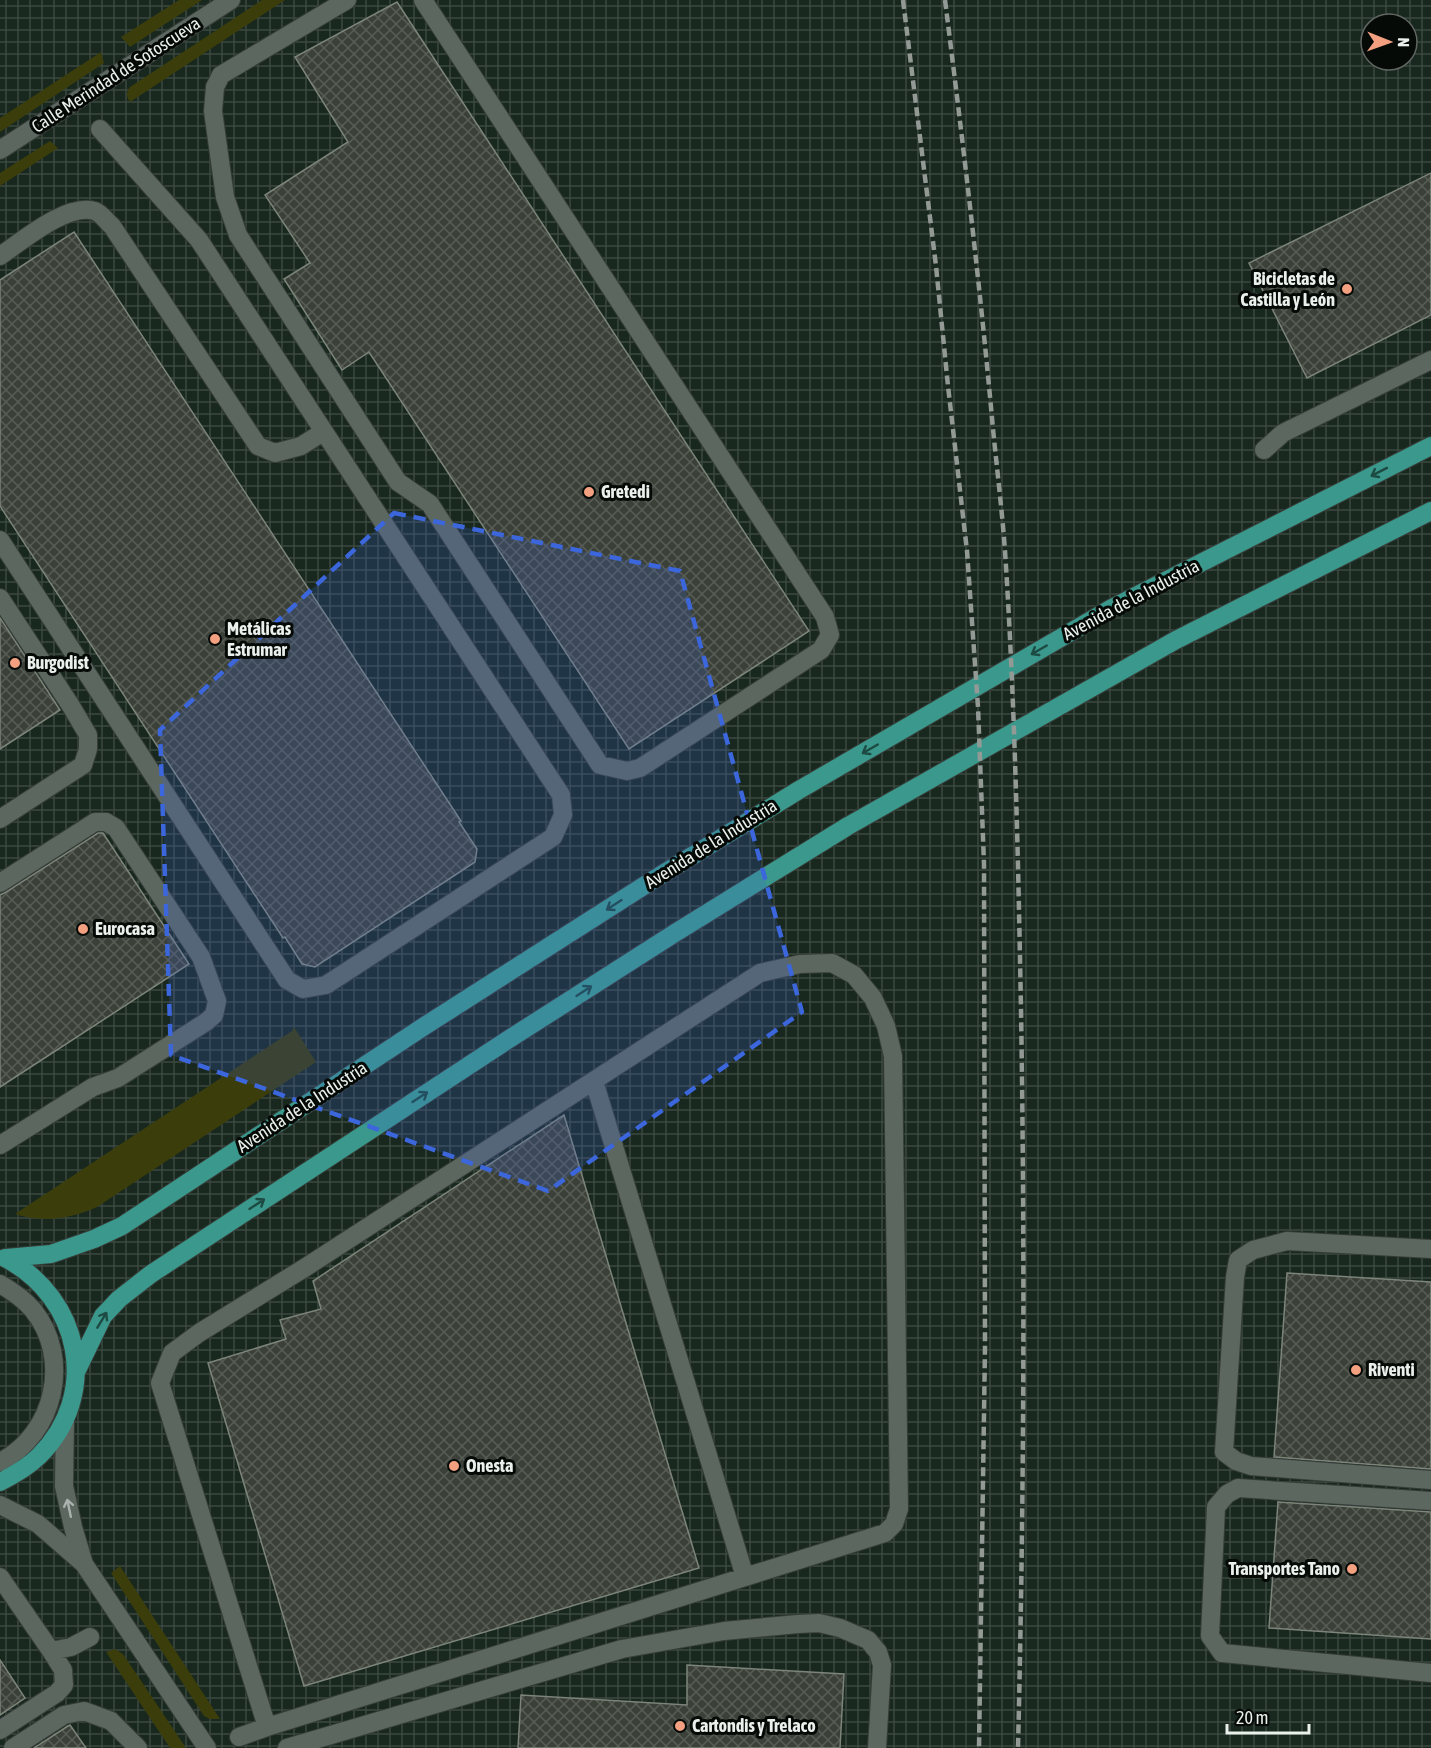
<svg xmlns="http://www.w3.org/2000/svg" width="1431" height="1748" font-family="'Asap Condensed',sans-serif">
	<style>
		.industrial { fill: url(#industrial-grid); fill-rule: evenodd }
		.green { fill: #3b3d0b }
		.building { fill: url(#building-cross-hatch); stroke: #7d8479; stroke-width: 1.5 }
		.lines { fill: none; stroke-linecap: round; stroke-linejoin: round }
		.minor-casing { stroke: #373d39; stroke-width: 20 }
		.major-casing { stroke: #373d39; stroke-width: 20 }
		.minor { stroke: #5c6760; stroke-width: 18 }
		.major { stroke: #3a998c; stroke-width: 18 }
		.rail { stroke: #939a95; stroke-width: 4.5; stroke-dasharray: 9 4.5; stroke-linecap: butt }
		.oneway { stroke: #1d4a43 }
		.oneway2 { stroke: #aab2ad }
		.marked { fill: #3c66db; fill-opacity: 0.2; stroke: #3c66db; stroke-width: 4.5; stroke-dasharray: 12 8; stroke-linejoin: round }
		.poi-dot { fill: #f2a080; stroke: #060a07; stroke-width: 2 }
		.labels { text-anchor: middle; stroke-width: 6; stroke-linejoin: round; paint-order: stroke }
		.street-label { font-size: 18px; fill: #eaf0ec; stroke: #060a07 }
		.poi-label { font-size: 18px; font-weight: bold; fill: #eaf0ec; stroke: #060a07; text-anchor: start }
	</style>
	<defs>
		<pattern id="industrial-grid" width="8" height="8" patternUnits="userSpaceOnUse" patternTransform="scale(1.5)"><rect width="8" height="8" fill="#18281f"/><path d="M0 4h8M4 0v8" fill="none" stroke="#3a4840"/></pattern>
		<pattern id="building-cross-hatch" width="8" height="8" patternUnits="userSpaceOnUse" patternTransform="scale(1.5)"><rect width="8" height="8" fill="#3b4138"/><path d="M0 0l8 8M0 8l8-8" fill="none" stroke="#585d55"/></pattern>
	</defs>
	<rect width="100%" height="100%" fill="#18211c"/>
	<path class="industrial" d="M0 0H1431V1748H0ZM1371 24H1407V60H1371Z"/>
	<path class="green" d="M179 0H202L130 47 121 37Z
		M262 0H285L130 102C126 97 126 92 130 87Z
		M101 52 104 63 0 132V118Z
		M50 141 58 148 0 186V173Z
		M294 1027 316 1062 97 1207C71 1219 43 1223 15 1214L292 1031Z
		M120 1566 220 1719H210L204 1716 111 1573Z
		M115 1649 123 1654 186 1748H170L106 1652Z"/>
	<path class="building" d="M397 2 809 631 629 749 369 352 342 370 284 279 310 263 265 195 348 142 295 57Z
		M1431 173V315L1307 378 1249 263Z
		M74 232 461 821 459 822 477 849 475 862 315 967 302 964 285 937 283 938 0 506V280Z
		M0 618 60 710 0 749Z
		M98 833H103L189 964 0 1087V895L6 892Z
		M564 1115 699 1568 304 1686 208 1363 286 1339 280 1320 321 1309 313 1281Z
		M1287 1273 1431 1282V1469L1274 1457Z
		M1278 1502 1431 1512V1639L1269 1628Z
		M0 1660 25 1698 0 1715Z
		M687 1665 844 1674 840 1748H518L521 1695 687 1705Z
		M70 1725 86 1748H34L68 1726Z"/>
	<g class="lines">
		<g class="minor-casing">
			<path id="minor" d="M347 0 221 75 215 87 213 111 225 197 238 235 398 482 430 504 600 765 627 771 640 768 821 650 830 635 825 617 423 0
				M0 150 231 0
				M0 256C22 241 68 202 95 211 101 213 107 222 112 226L258 446 275 453 301 446 323 432
				M1264 450 1283 433 1431 360
				M0 540 287 980 303 989 326 985 553 837 563 815 561 795 199 240 100 129
				M0 598 71 706 88 735V749L83 765 0 819
				M0 883 95 822H106L116 828 201 957 217 1001 214 1015 206 1022 118 1078 93 1087 0 1145
				M832 963 854 975 873 998 886 1026 893 1056 899 1509 894 1524 885 1533 267 1727 160 1383 172 1353 199 1333 306 1267 760 973 800 964Z
				M594 1081 745 1577
				M1431 1249 1287 1241 1253 1250 1238 1260 1235 1277 1224 1452 1236 1461 1251 1466 1431 1480
				M0 1284C12 1291 24 1299 33 1310 72 1358 55 1434 0 1462
				M65 1419 64 1486 73 1527 84 1564 207 1748
				M1431 1501 1238 1488 1227 1494 1216 1507 1210 1636 1222 1653 1431 1673
				M0 1505 38 1524 84 1564
				M0 1577 51 1651 63 1670 64 1685 57 1693 0 1730
				M51 1651 71 1647 90 1637
				M239 1737 267 1727
				M13 1748 64 1715 84 1711 111 1721 138 1748
				M287 1748 622 1649 724 1631 798 1624 819 1623 840 1628 868 1640 878 1652 882 1665 877 1748"/>
		</g>
		<g class="major-casing">
			<path id="major" d="M6 1258 51 1254 94 1239 122 1226 423 1027 653 880 799 790 1112 608 1431 446
				M76 1372 103 1316 119 1299 151 1274 506 1041 675 933 848 826 1176 640 1431 511
				M0 1482C14 1475 28 1467 39 1456 101 1394 81 1298 5 1258"/>
		</g>
		<use href="#minor" class="minor"/>
		<use href="#major" class="major"/>
		<path class="rail" d="M903 0 936 266 948 386 967 551 978 707 984 864 985 1347 979 1748
			M945 0C963 143 980 285 993 429 997 469 1002 510 1005 551 1015 704 1018 856 1021 1009 1025 1255 1024 1502 1018 1748"/>
	</g>
	<defs><path id="oneway-shaft" d="M-6 0H5M1.5-3L5.5 0L1.5 3" fill="none" stroke-width="1.6" stroke-linecap="round" stroke-linejoin="round" transform="scale(1.5)"/></defs>
	<g class="oneway">
		<use href="#oneway-shaft" transform="translate(1379 472) rotate(153)"/>
		<use href="#oneway-shaft" transform="translate(1039 650) rotate(150)"/>
		<use href="#oneway-shaft" transform="translate(870 749) rotate(150)"/>
		<use href="#oneway-shaft" transform="translate(614 905) rotate(147)"/>
		<use href="#oneway-shaft" transform="translate(584 991) rotate(-33)"/>
		<use href="#oneway-shaft" transform="translate(420 1097) rotate(-33)"/>
		<use href="#oneway-shaft" transform="translate(257 1204) rotate(-33)"/>
		<use href="#oneway-shaft" transform="translate(102 1320) rotate(-59)"/>
	</g>
	<use class="oneway2" href="#oneway-shaft" transform="translate(69 1508) rotate(-102)"/>
	<path class="marked" d="M394 513 680 571 802 1012 548 1191 171 1055 160 730Z"/>
	<g class="poi-dot">
		<circle cx="1347" cy="289" r="6"/>
		<circle cx="589" cy="492" r="6"/>
		<circle cx="215" cy="639" r="6"/>
		<circle cx="15" cy="663" r="6"/>
		<circle cx="83" cy="929" r="6"/>
		<circle cx="1356" cy="1370" r="6"/>
		<circle cx="454" cy="1466" r="6"/>
		<circle cx="1352" cy="1569" r="6"/>
		<circle cx="680" cy="1726" r="6"/>
	</g>
	<g class="labels">
		<g class="street-label">
			<text transform="translate(116 75) rotate(-33)" y="6">Calle Merindad de Sotoscueva</text>
			<text transform="translate(1131 600) rotate(-28)" y="6">Avenida de la Industria</text>
			<text transform="translate(711 844) rotate(-32)" y="6">Avenida de la Industria</text>
			<text transform="translate(302 1107) rotate(-33)" y="6">Avenida de la Industria</text>
		</g>
		<g class="poi-label">
			<text x="1335" y="285" text-anchor="end">Bicicletas de<tspan x="1335" dy="21">Castilla y León</tspan></text>
			<text x="601" y="498">Gretedi</text>
			<text x="227" y="635">Metálicas<tspan x="227" dy="21">Estrumar</tspan></text>
			<text x="27" y="669">Burgodist</text>
			<text x="95" y="935">Eurocasa</text>
			<text x="1368" y="1376">Riventi</text>
			<text x="466" y="1472">Onesta</text>
			<text x="1340" y="1575" text-anchor="end">Transportes Tano</text>
			<text x="692" y="1732">Cartondis y Trelaco</text>
		</g>
	</g>
	<g transform="translate(1389 42) rotate(91)"><circle r="28" fill="#060a07" stroke="#616663" stroke-width="1.5"/>
	<path d="M0-4.5L10 22L0 15L-10 22Z" fill="#f2a080"/>
	<text y="-9" font-size="16" font-weight="bold" text-anchor="middle" fill="#eaf0ec">N</text>
	</g>
	<path d="M1227 1724v9h82v-9" fill="none" stroke="#eaf0ec" stroke-width="3"/>
	<text x="1236" y="1724" font-size="18" fill="#eaf0ec" stroke="#060a07" stroke-width="4.5" paint-order="stroke">20 m</text>
</svg>
